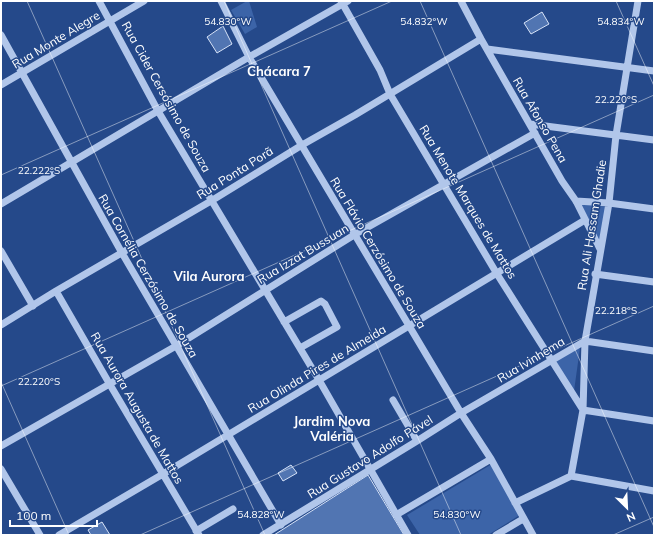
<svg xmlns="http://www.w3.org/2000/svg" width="655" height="536" font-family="Mulish,sans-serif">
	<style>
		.green { fill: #3c64a8 }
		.building { fill: #5175b2; stroke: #d6e2f7 }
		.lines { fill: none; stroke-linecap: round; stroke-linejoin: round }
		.minor { stroke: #b1c6ea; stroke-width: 7 }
		.ticks { fill: none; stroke: #fff; stroke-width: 1; stroke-opacity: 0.45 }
		.labels { text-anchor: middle; stroke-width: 3; stroke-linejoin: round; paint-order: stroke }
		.street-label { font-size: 12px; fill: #fff; stroke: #25498a }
		.neighbourhood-label { font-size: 13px; font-weight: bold; fill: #fff; stroke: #25498a }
		.ticks-label { font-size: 10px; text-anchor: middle; fill: #fff; stroke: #25498a; stroke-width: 3; stroke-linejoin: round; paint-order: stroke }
	</style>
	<rect width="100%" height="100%" fill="#25498a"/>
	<path class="green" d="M247 1H249L257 27 245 34 231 10Z
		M580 203 606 207 600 244Z
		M580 348 574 391 555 360Z
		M492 464 523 513 488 535H420L407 515Z"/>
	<path class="building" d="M542 12 549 24 531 34 524 23Z
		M223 26 232 44 217 53 207 37Z
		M291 465 297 473 283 481 278 473Z
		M368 475 404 535H274Z
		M102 522 110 535H91L88 530Z"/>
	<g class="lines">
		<path class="minor" d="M99 1 158 111 319 380 408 535
			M221 1 249 57 461 413 491 459 533 535
			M341 1 380 70 390 94 497 274 583 410 654 421
			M461 1 481 39 562 181 576 201 600 249
			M1 35 122 253 281 525
			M487 49 654 71
			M1 85 144 1
			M530 124 654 140
			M576 201 609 203 654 209
			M1 204 249 57 348 1
			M1 251 33 306
			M595 274 654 282
			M56 291 109 383 199 535
			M284 322 321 301 325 304 337 327 300 348
			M1 325 56 291 211 201 302 145 355 115 481 39
			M393 400 417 441
			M1 446 176 346 354 235 535 133
			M1 469 40 535
			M571 476 583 410 585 341 609 203 616 135 638 1
			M571 476 654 491
			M515 503 571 476
			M396 515 491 459
			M196 531 233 509
			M59 535 163 474 585 220
			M263 535 417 441 461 413 585 341 654 351
			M496 535 523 519"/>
	</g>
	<path class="ticks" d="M27 1 265 535M224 1 461 535M420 1 654 527M616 1 654 86M1 175 392 1M1 382 69 535M1 386 654 95M140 535 654 306M613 535 654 517"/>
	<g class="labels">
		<g class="street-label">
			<text transform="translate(56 40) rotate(-31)" y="4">Rua Monte Alegre</text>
			<text transform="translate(166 97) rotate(61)" y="4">Rua Cider Cersósimo de Souza</text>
			<text transform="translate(540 120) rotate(60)" y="4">Rua Afonso Pena</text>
			<text transform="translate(235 173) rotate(-32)" y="4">Rua Ponta Porã</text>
			<text transform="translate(468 202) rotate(59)" y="4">Rua Menote Marques de Mattos</text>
			<text transform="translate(592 225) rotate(-81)" y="4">Rua Ali Hassam Ghadie</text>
			<text transform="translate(378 253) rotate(59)" y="4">Rua Flávio Cerzósimo de Souza</text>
			<text transform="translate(303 254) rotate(-31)" y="4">Rua Izzat Bussuan</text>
			<text transform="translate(148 276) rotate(60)" y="4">Rua Cornélia Cerzósimo de Souza</text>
			<text transform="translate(531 360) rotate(-31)" y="4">Rua Ivinhema</text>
			<text transform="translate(317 369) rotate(-31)" y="4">Rua Olinda Pires de Almeida</text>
			<text transform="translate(137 408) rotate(60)" y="4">Rua Aurora Augusta de Mattos</text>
			<text transform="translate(370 457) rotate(-32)" y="4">Rua Gustavo Adolfo Pável</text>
		</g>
		<g class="neighbourhood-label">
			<text x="279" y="76">Chácara 7</text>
			<text x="209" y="281">Vila Aurora</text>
			<text x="332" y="426">Jardim Nova<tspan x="332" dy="15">Valéria</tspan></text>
		</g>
	</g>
	<g class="ticks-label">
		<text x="228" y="25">54.830°W</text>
		<text x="424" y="25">54.832°W</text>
		<text x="621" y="25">54.834°W</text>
		<text x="616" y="103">22.220°S</text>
		<text x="39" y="174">22.222°S</text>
		<text x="616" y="314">22.218°S</text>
		<text x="39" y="385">22.220°S</text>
		<text x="261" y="518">54.828°W</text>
		<text x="457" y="518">54.830°W</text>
	</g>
	<rect width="655" height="536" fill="none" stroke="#ffffff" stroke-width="4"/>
	<g transform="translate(627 508) rotate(156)" stroke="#25498a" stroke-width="3" paint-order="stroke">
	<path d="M0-3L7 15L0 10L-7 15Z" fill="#ffffff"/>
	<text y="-6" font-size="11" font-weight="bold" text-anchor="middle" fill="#ffffff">N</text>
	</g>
	<path d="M10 520v6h87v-6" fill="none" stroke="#ffffff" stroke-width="2"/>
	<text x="16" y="520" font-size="12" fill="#ffffff" stroke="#25498a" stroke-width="3" paint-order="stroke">100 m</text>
</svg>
